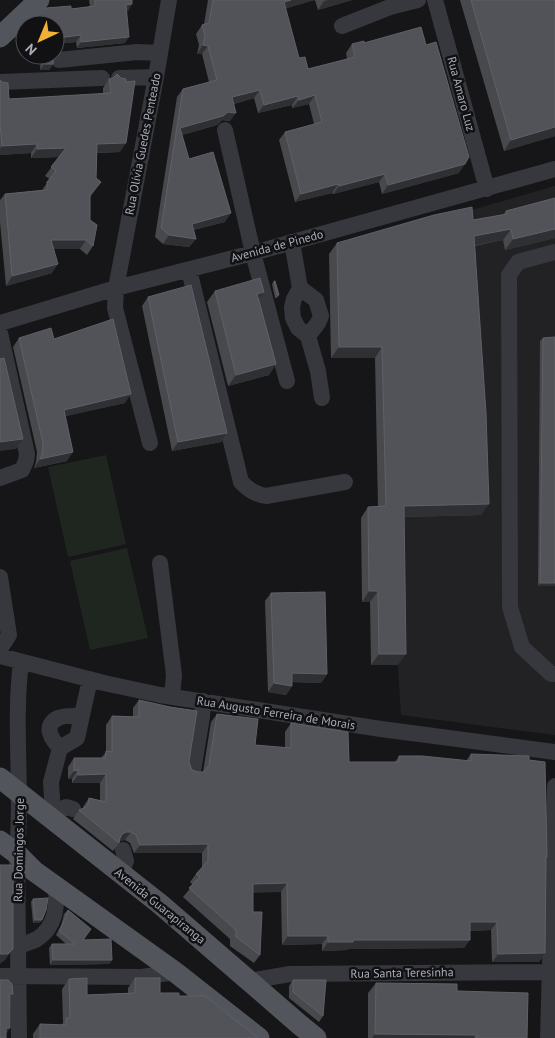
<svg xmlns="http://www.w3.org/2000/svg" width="555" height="1038" font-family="'PT Sans',sans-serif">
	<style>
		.built { fill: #222225 }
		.green { fill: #1e261f }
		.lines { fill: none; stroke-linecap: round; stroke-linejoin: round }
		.minor { stroke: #37383d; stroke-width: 16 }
		.major { stroke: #53555c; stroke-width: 21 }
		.wall { fill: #47494d }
		.shaded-wall { fill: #2f3033 }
		.building { fill: #525359; stroke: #5f6168 }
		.labels { text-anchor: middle; stroke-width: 5; stroke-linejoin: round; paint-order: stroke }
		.street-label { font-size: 12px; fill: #a8adb8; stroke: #111113 }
	</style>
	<rect width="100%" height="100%" fill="#161618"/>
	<path class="built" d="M555 186V735L401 715 370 239Z"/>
	<path class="green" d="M106 455 126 544 68 557 48 467Z
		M127 548 148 638 90 650 70 561Z"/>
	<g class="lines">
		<path class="minor" d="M435 0 487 189
			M342 26 390 7 418 0
			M59 60 137 52 160 53
			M119 78 156 77
			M0 82 102 78
			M225 130 253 253 287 381
			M292 242 300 288 294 299 292 307 293 318 298 328 308 336 318 371 322 398
			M555 252 518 262 509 275 510 607 522 647 551 674H555
			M189 270 241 482C249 490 255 494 266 496L345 482
			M300 288 316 300 321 316 318 323 308 336
			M0 323 116 288 253 253 555 169
			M0 333 27 454 26 461 22 470 0 478
			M150 443 115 308 116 288 156 77 169 0
			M160 563 174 675 172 696
			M0 577 9 635 0 649
			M0 656 104 683 160 695 381 729 555 752
			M60 748C52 740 42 726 58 718 64 715 74 716 82 716
			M193 771 202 717 203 701
			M53 813 51 782 60 748 77 738 90 679
			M47 816 66 807 73 809
			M121 873 126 861 123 850
			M19 946C24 944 31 942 37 939 56 927 57 906 56 886
			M0 976 142 977 175 972
			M249 981 290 974 555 972
			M19 1038 17 854C23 790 13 726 21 662
			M548 1038 555 786"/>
		<path class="major" d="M0 37 39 0
			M0 778 160 904 300 1025 316 1038
			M0 841 17 854 34 871 175 972 259 1038"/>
	</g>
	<path class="wall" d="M89 0H132L128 11H127L125 43 77 48 76 42 57 44 55 25H29L31 22 71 9 90 7Z
		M208 0H315L285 8 299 58 308 69 347 59 346 53 352 44 364 43 459 173 382 194 379 182 333 194 332 193 295 202 279 140 285 132 314 124 309 104 292 108V105L258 113 254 98 234 104 230 121 222 120 217 125 182 135 189 159 225 222 193 230 196 239 189 247 163 244 155 237 177 97 183 89 209 82 202 54H197L199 45 196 34 202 25 204 24Z
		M315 0H352L318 10Z
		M460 0H555V136L504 151Z
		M41 55H54L53 64 49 70H40Z
		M109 79 120 152 97 153 96 178 101 182 90 197V220L93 246 87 255 80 249H53L52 273 6 286 0 222V200L5 194 42 190 50 179 45 176 59 157 31 158V153L0 155V80L9 99 103 94V88Z
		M555 198V238L505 250 503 240 475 246 481 515 404 517 398 665H371L370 602H362L361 518 368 507H378L375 358H331L329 254 337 243 503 215 506 211Z
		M274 281 279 295 277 298H275L272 284Z
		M215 291 264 292 259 299 276 364 269 375 228 386 207 302Z
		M148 297 227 433 221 442 172 451 142 306Z
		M19 338 54 339 125 403 65 416 67 461 34 468 36 462 37 452 13 347Z
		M543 338 555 586H538L540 341Z
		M271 593 327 674 321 683 292 682V686L286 695 268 692 265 601Z
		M139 700 189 761 190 765 192 770 198 772H203L211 722 217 714 255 745 285 748V732L291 723 349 762H395L399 756 466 761 471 754 529 760 546 858 545 953 539 962H492L491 930 470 931 464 948 348 949 347 950 322 951V944L282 945 281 892H253V912L260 955 254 963 230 946V939L183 897 193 885 190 882 196 874 202 868V853H134L130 843 125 840 119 841V843L113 851 73 819 79 810 83 809V807L89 798 100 801V783H72V779H68V767L74 758H101L106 752V725L112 716 133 717V708Z
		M33 899 40 923H33L31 902Z
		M68 910 83 940 112 960 109 964 50 965 49 948 52 944H66L56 935 61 926 64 914Z
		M135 978 160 993 179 996 258 1038H33V1034L40 1024 61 1025 63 1023 62 989 69 979 87 995 128 993V988Z
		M293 980 323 1016 319 1022 289 998V986Z
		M376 983 457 991 527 1038H368V993Z"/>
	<path class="shaded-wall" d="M291 0H315L278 11 284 2Z
		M328 0H352L318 10 324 1Z
		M132 4 128 11H121L126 5Z
		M47 21 44 25H29L31 22Z
		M81 35 76 42 55 44 58 38Z
		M129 37 125 43 77 48 81 42Z
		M203 45 208 46 202 54H197Z
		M44 64H53L49 70H40Z
		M260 90 254 98 226 106 232 97Z
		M315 95 309 104 292 108 299 100Z
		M298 96 292 105 258 113 264 105Z
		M228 112 236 113 230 121 222 120 217 125 175 137 180 128Z
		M555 127V136L504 151 511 140Z
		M126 143 120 152 91 153 97 144Z
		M37 144 31 153 0 155V149L2 146Z
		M66 148 59 157 31 158 37 149Z
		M465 164 459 173 382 194 388 185Z
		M385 174 379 182 333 194 339 186Z
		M338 184 332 193 295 202 301 194Z
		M231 213 225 222 186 232 192 224Z
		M511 229 503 240 466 247 474 236Z
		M555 229V238L505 250 513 239Z
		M169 235 196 239 189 247 163 244Z
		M51 240H86L80 249H44Z
		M58 264 52 273 6 286 12 276Z
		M264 292 256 303 257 294Z
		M339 347H382L375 358H331Z
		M276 364 269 375 228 386 236 375Z
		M131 394 125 403 58 418 64 410Z
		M227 433 221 442 172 451 178 442Z
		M23 439 16 449 0 451V442Z
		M73 452 67 461 34 468 40 459Z
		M489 504 481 515 397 517 404 506Z
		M540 583H555V586H538Z
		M369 591H378L370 602H362Z
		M379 654H406L398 665H371Z
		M292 673 327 674 321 683 285 682Z
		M274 683 292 686 286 695 268 692Z
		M78 770 72 779H68L74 771Z
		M106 774 100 783H72L78 775Z
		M126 832H131L125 840 120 841 118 842 122 834Z
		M208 844 202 853H134L140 845Z
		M287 883 281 892 247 893 253 884Z
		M35 920H42L40 923H33Z
		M470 922H497L491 930 464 931Z
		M288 936H328L322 944 282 945Z
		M353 940H470L464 948 348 949 347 950 322 951 328 942Z
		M13 949 5 960 0 964V954Z
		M545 953 539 962H492L498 954Z
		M53 960H112L109 964 50 965Z
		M6 1028H10L4 1037Z
		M375 1034 476 1035 474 1038H372Z"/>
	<path class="building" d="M95 0H132V4L126 5 129 37 81 42V35L58 38 56 47 55 49V25H47V21L31 22 46 8 71 6V9L95 6Z
		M213 0H291L284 2 299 58 305 57 308 69 355 57 352 44 364 41V43L421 27 426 45 436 42 469 157 465 164 388 185 385 174 339 186 338 184 301 194 285 132 322 122 315 95 299 100 298 96 264 105 260 90 232 97 236 113 228 112 223 116 180 128 189 159 213 152 231 213 192 224 196 239 169 235 161 228 183 89 217 80 208 46 203 45 205 36 202 25 209 23Z
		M471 0H555V127L511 140Z
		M45 55H54L53 64H44Z
		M117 74 121 78 126 79V82L135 81 126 143 97 144 96 178 101 182 90 195V220L97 225 93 246 86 240H51L58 264 12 276 5 194 47 190V182L56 171 51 167 66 148 37 149V144L2 146 0 124V80L2 82 8 83 9 99 111 93 109 79 113 78Z
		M555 198V229L513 239 511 229 474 236 486 413 489 504 404 506 406 654H379L378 591H369L368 507 386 506 382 347H339L337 243 434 215 472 207 473 220 507 214 506 211Z
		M260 278 264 292 257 294 276 364 236 375 215 291Z
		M274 281H275L279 295H277Z
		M191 285 227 433 178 442 148 297Z
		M113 319 131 394 64 410 73 452 40 459 42 454 43 443 19 338 51 328 54 339Z
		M555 337V583H540L543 338Z
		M4 358 23 439 0 442V359Z
		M325 592 327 674 292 673V686L274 683 271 593Z
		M139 700 170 707 197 711 189 761 190 765 192 770 198 772H203L206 769 209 765 217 714 258 719 255 745 291 748V723L348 732 349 762H399V756H422L471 761V754L529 756V760L545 762 547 857H546L545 953 498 954 497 922H470V940H353V942H328V936H288L287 883 253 884V912H262L260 955 236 937V930L189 888 200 877 196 874 208 861V844L140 845 136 835 131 832H126L122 834 120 838 119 843 79 810 86 807 88 804 89 798 106 802V774L78 775V770L74 771V758H105L106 751 112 752V716L139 717Z
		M0 865H13V949L8 954H0Z
		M48 898 46 910 42 920H35L33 899Z
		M68 910 91 929 83 940 111 939 112 960H53L52 944H75L59 931 64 921Z
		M87 978V995L135 993V978H160V993H179V996H205L258 1038H40V1024L66 1025V1018H70L69 979Z
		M0 980H8L12 984 13 994H10V1028H6V1038H0Z
		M293 980H326L323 1016 293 992Z
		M376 983 457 984V991L528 993 527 1038H476V1035L375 1034Z"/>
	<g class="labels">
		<g class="street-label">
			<text transform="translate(461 94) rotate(75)" y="4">Rua Amaro Luz</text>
			<text transform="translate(143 144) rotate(-79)" y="4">Rua Olívia Guedes Penteado</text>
			<text transform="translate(277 246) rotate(-15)" y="4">Avenida de Pinedo</text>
			<text transform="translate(276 713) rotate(9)" y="4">Rua Augusto Ferreira de Morais</text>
			<text transform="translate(19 850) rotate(-89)" y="4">Rua Domingos Jorge</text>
			<text transform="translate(160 906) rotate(39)" y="4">Avenida Guarapiranga</text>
			<text transform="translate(402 973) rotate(-1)" y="4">Rua Santa Teresinha</text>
		</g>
	</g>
	<g transform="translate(40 40) rotate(224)"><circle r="24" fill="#111113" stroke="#4d4f55"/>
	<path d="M0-4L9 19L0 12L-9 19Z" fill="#f2b134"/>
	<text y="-8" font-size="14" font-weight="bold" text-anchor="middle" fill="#a8adb8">N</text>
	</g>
</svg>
